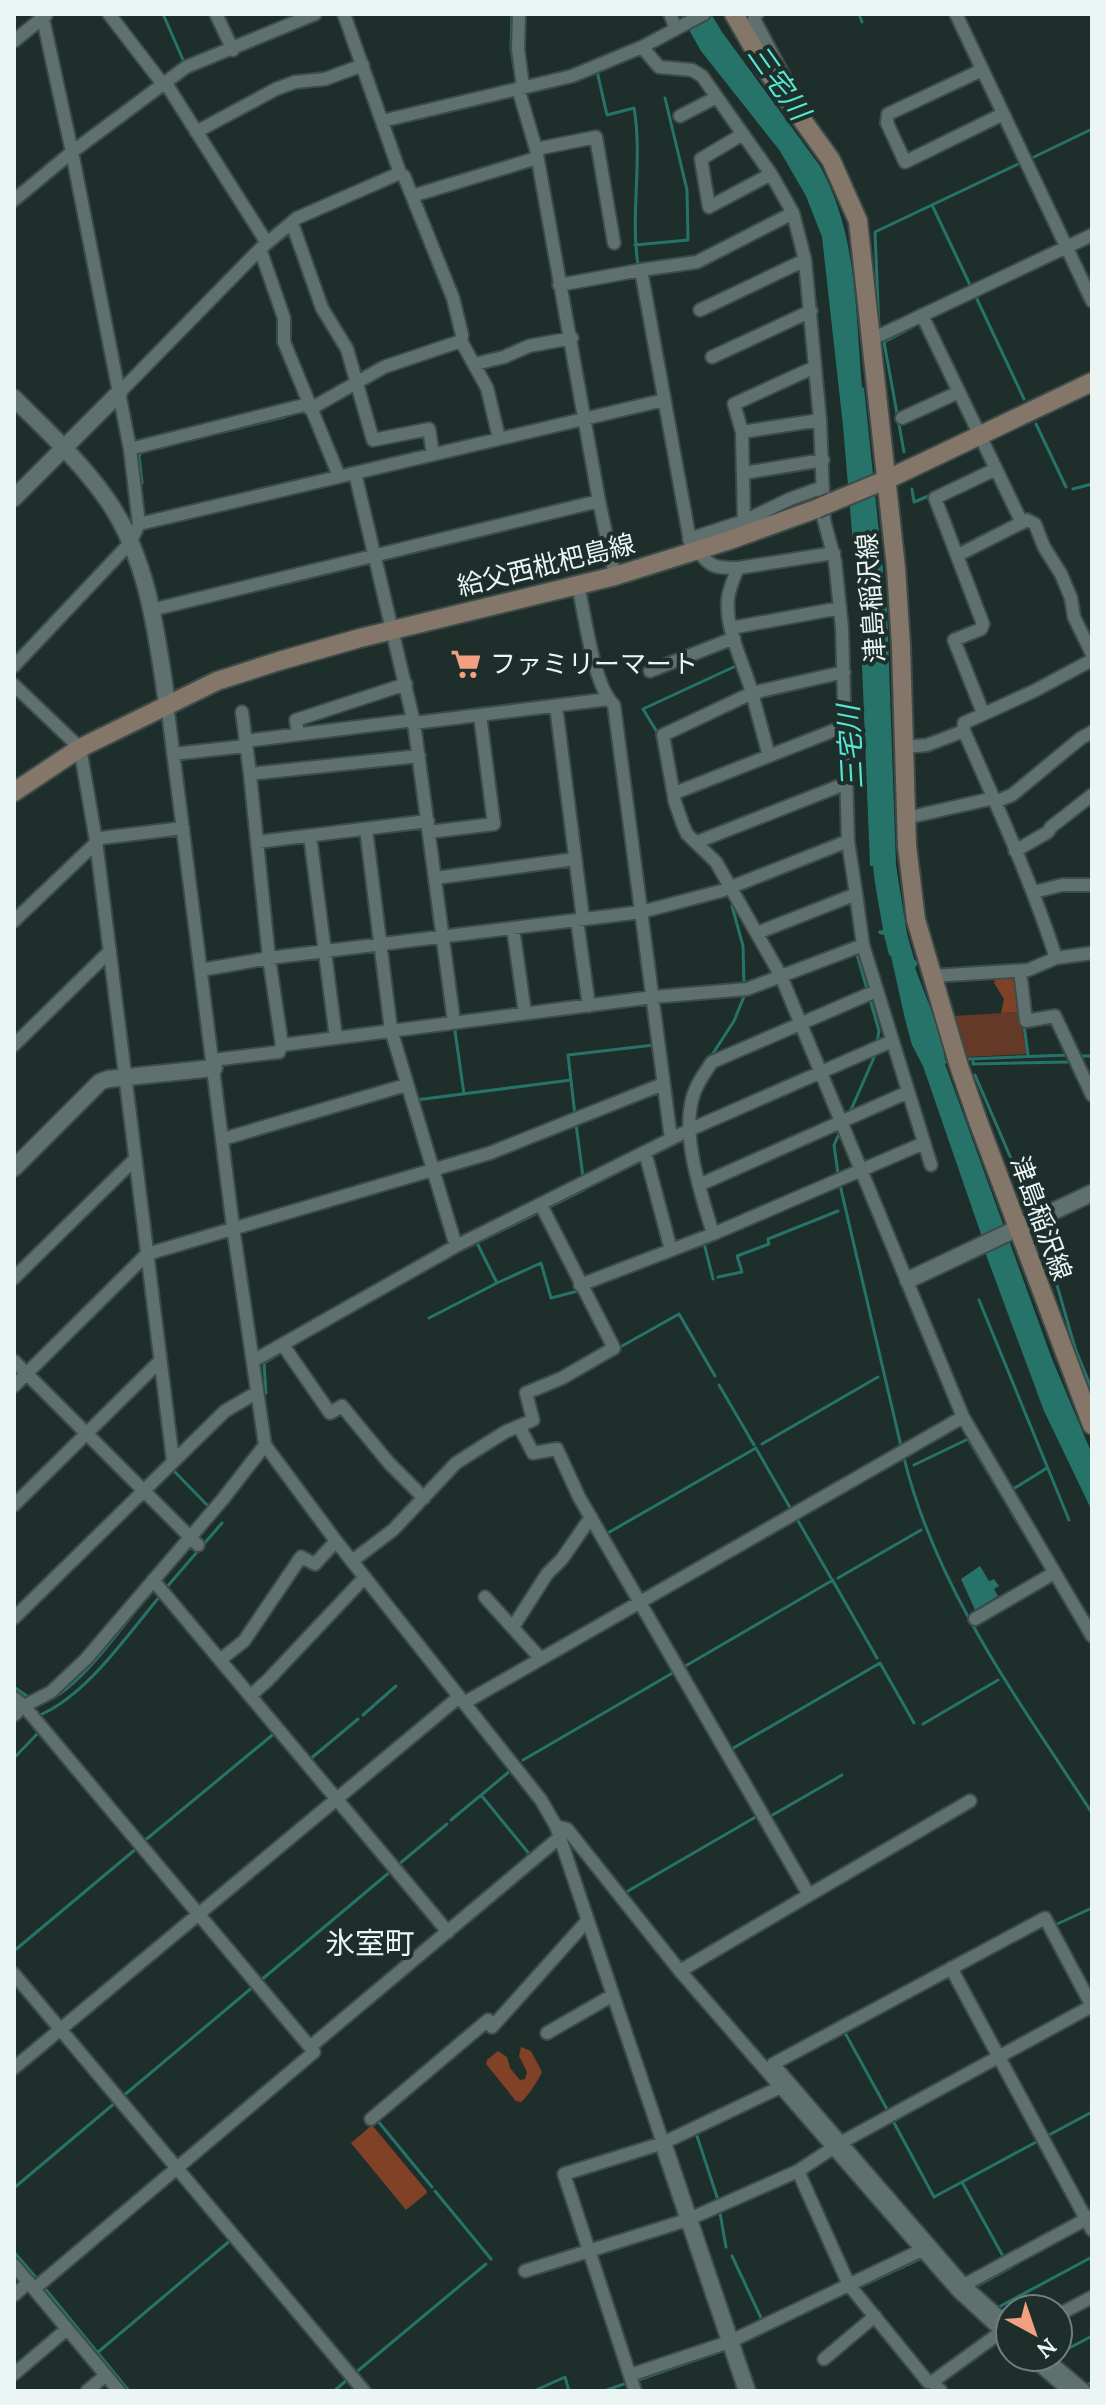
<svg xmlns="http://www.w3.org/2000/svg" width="1106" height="2405" font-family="Lora,'Noto Sans JP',serif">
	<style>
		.green { fill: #653927 }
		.forest { fill: #814127 }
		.water { fill: #267469 }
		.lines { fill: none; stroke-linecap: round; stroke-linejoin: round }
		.stream { stroke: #267469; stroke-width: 3 }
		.minor-casing { stroke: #3d4c4a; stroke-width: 16 }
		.tertiary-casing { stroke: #3d4c4a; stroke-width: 20 }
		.secondary-casing { stroke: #3d4c4a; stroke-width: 22 }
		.minor { stroke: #5e716e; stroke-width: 12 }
		.tertiary { stroke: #5e716e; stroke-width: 16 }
		.secondary { stroke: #847668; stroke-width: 18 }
		.secondary-bridge-casing { stroke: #3d4c4a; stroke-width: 22; stroke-linecap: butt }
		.secondary-bridge { stroke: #847668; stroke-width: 18 }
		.labels { text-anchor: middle; stroke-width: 8; stroke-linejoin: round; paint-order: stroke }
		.street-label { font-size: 26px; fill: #ebf6f4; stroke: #1d2e2b }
		.poi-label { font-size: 26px; fill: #ebf6f4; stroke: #1d2e2b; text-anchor: start }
		.water-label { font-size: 28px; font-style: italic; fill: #57e6d3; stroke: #1d2e2b }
		.quarter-label { font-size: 30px; fill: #ebf6f4; stroke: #1d2e2b }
	</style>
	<rect width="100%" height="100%" fill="#1d2e2b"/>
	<path class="green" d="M1019 1012 1027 1054 967 1057 954 1016Z"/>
	<path class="forest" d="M1014 975 1019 1012 1001 1013 1004 999 994 983 995 979Z
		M521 2047 531 2051 542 2072C539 2079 527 2098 521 2102L516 2101 486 2064 487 2060 498 2051 507 2057 510 2068 520 2080 525 2079 527 2072 519 2056Z
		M372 2125 426 2190 427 2193 406 2210 351 2143Z"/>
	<path class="water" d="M680 14H711L722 32 820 166C858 236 855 310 862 387L864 388 887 609 896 865 907 934 914 959 918 963 915 968 942 1038 945 1060 948 1062 945 1064 1052 1359 1092 1454V1511L1044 1411 985 1252 982 1237 923 1066 912 1045 905 1019 891 956 889 955 884 935 879 934 878 931 883 930C880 909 875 888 873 866H870L861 639 843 426 822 237 806 196 780 151 701 51Z
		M980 1566 989 1581 994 1579 999 1586 994 1589 998 1596 975 1610 961 1579Z"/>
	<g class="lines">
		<path class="stream" d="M163 14 184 62
			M512 14 511 48 516 81
			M859 14 862 22
			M597 71 607 115 634 108C643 160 630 213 638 265
			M1034 157 1092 129
			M932 205 971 287
			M635 245 688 240 687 190 665 98
			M976 297 1024 399
			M879 329 875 232 1018 164
			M1036 424 1066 487
			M227 431 285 417
			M904 452 884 342 911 328
			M142 483 139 456 142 451
			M912 489 914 502 931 495
			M1073 489 1092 484
			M657 732 643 709 738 665
			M732 906 743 946 744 985
			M856 951 867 989
			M870 999 879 1031 877 1042
			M1024 1026 1028 1054
			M455 1031 464 1094
			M1080 1056H1092
			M710 1058 734 1021 745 994
			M968 1059 1068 1055
			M973 1059V1064L1068 1062
			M975 1075 1031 1205
			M416 1100 571 1080
			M850 1112 876 1053
			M575 1115 568 1055 654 1045
			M576 1124 583 1177
			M838 1174 834 1145 839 1134
			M840 1185 901 1446
			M550 1207 584 1190
			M1042 1233 1075 1348 1092 1390
			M477 1243 497 1283 541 1263 551 1298 578 1291
			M704 1243 713 1279
			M451 1255 538 1213
			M718 1277 742 1272 737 1256 769 1244 768 1239 838 1211
			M979 1300 1069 1520
			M429 1318 497 1283
			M622 1346 679 1314 715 1376
			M290 1347 304 1339
			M719 1385 754 1445
			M266 1393 264 1363 284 1351
			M762 1444 878 1377
			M757 1450 792 1511
			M904 1458C936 1589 1019 1701 1092 1813
			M914 1465 968 1439 1008 1506
			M173 1470 209 1507
			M1013 1489 1047 1468
			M1011 1512 1026 1536
			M797 1519 831 1578
			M606 1534 756 1448
			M838 1578 921 1530
			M833 1581 877 1658
			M166 1588 222 1523
			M146 1599 155 1588
			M682 1668 833 1580
			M14 1687 31 1699
			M40 1704C77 1692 116 1634 141 1604
			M363 1715 396 1686
			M41 1720 40 1715C88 1694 127 1635 161 1595
			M923 1724 998 1680
			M730 1750 880 1663 914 1723
			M14 1758 39 1732
			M309 1760 358 1719
			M523 1760 676 1671
			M481 1795 531 1856
			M769 1817 842 1775
			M451 1820 510 1771
			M143 1842 276 1732
			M398 1865 447 1824
			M628 1891 759 1815
			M1055 1925 1092 1908
			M14 1951 137 1848
			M260 1981 391 1871
			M844 2031 888 2111
			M122 2097 254 1986
			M892 2119 934 2197 962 2182
			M377 2120 432 2187
			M696 2133 718 2200
			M1047 2136 1092 2112
			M14 2188 116 2102
			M435 2191 491 2259
			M720 2213 726 2247
			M14 2252 38 2280
			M732 2256 762 2320
			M1004 2258 962 2182 1038 2141
			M43 2286 129 2391
			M862 2286 920 2259
			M977 2286 1010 2268
			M997 2308 1092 2257
			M738 2345 846 2293
			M97 2353 232 2239
			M1058 2354 1092 2336
			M354 2374 486 2264
			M638 2380 725 2350
			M1088 2385 1092 2382
			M334 2391 347 2380
			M534 2391 565 2377 569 2391
			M604 2391 627 2383"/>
		<g class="minor-casing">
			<path id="minor" d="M109 14 162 83
				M216 14 233 50
				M344 14 400 173 404 176 453 298 462 335 461 341 487 388 499 438
				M519 14 518 49 523 87
				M670 14 676 29
				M757 14 754 19 785 78 781 89
				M956 14 1092 301
				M14 41 46 15
				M642 47 659 67 692 70 702 76 771 174 793 213 805 260 820 420 824 520 835 561 842 628 848 841 856 894 863 945 931 1165
				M982 70 888 114 887 123 905 162 1003 114
				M165 82 267 243
				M518 88 536 149 599 501 615 576
				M680 116 717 97
				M382 121 572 76 642 47 704 14
				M196 132 276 89 295 82 325 79 363 65
				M743 134 701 159 709 207 771 174
				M536 149 596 137 614 243
				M412 196 537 158
				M14 200 72 152 186 67 315 14
				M292 223 322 308 347 349 373 440 429 429 433 454
				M260 249 284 318V342L339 476
				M641 270 697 262 793 213
				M559 285 641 270 692 552
				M700 310 805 260
				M922 315 1022 523
				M870 340 1092 235
				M712 357 811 311
				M475 364 504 357 529 346 572 338
				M119 393 260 249 297 218 400 173
				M310 409 384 367 461 341
				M902 418 959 392
				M742 432 734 404 815 367
				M130 449 308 404
				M355 473 414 723 454 1022
				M744 473 823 460
				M744 521 790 499 823 487
				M139 524 664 400
				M689 539 744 521 742 432 820 420
				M698 550C709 568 718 568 738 568
				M834 553 738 568C734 578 729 588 728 599 725 630 744 664 752 693L663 735 675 802 683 825 687 834 716 862 781 976 963 1417 1092 1636
				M958 555 1027 520 1035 524 1044 547 1061 574 1071 598 1074 617 1092 654
				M578 585C585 615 593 685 614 705L671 1139
				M151 610 599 501
				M731 628 840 608
				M14 666 130 543 139 524 130 449 72 152 42 14
				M650 671 734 638
				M14 685 80 748 96 841 173 1461
				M167 704 233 1227 265 1445 336 1541 541 1800 556 1826 663 2143
				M556 706 583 919
				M242 712 250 774 419 756
				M983 713 954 640 981 629 983 624 935 498 996 469
				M414 723 609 699
				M298 734 296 720 406 684
				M245 741 414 720
				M903 747 927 745 964 731
				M173 754 246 746
				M769 756 752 693 844 672
				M250 774 269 958 282 1045
				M675 793 845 726
				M995 802 1012 795 1081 738 1092 732
				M906 818 994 798
				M366 829 391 1030 456 1246
				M429 832 494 824 480 715
				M310 836 336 1038
				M257 842 428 821
				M697 842 847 783
				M1015 851 1048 832 1051 827 1092 795
				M435 878 575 859
				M1034 892 1062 885H1092
				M577 920 589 1006
				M14 921 101 838 183 828
				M513 928 525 1013
				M757 933 856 894
				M1056 958C1031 880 997 806 964 731V723L1034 691 1092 660
				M201 970 269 958 641 912 721 891 848 841
				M1020 971 1026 1021 1055 1016 1092 1095
				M932 976 1028 970 1056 958 1092 953
				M14 1045 110 951
				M213 1060 279 1052 282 1045 653 997 747 989 863 945
				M223 1139 406 1085
				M645 1152 671 1250
				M699 1185 908 1092
				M713 1234C702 1196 682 1140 692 1100 695 1086 704 1074 712 1062L876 991
				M14 1278 135 1159
				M580 1285 713 1234 924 1143
				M283 1345 330 1413 342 1406 389 1463 424 1498
				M14 1361 198 1545
				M253 1361 456 1246 689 1130 892 1041
				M14 1386 147 1254 490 1153 663 1084
				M519 1426 533 1453 557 1449 579 1497 809 1895 680 1971
				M265 1445 223 1499 86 1659 51 1692 24 1706 310 2047 560 1837
				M14 1505 160 1361
				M352 1561 393 1530 456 1463 505 1432 533 1420 526 1393 562 1378 614 1348 541 1205
				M153 1580 448 1932
				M485 1597 541 1659
				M14 1618 225 1411 256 1393
				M975 1619 1054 1573
				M513 1627 547 1574 562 1559 591 1517
				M220 1660 244 1641 301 1557 315 1564 336 1541
				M250 1696 268 1680 365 1577
				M14 1698 24 1706 14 1715
				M464 1703 963 1417
				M556 1826 567 1829 680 1971 923 2251 958 2291 1010 2339
				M809 1895 970 1801
				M951 1968 1092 2230
				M14 1974 364 2391
				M547 2033 613 1995
				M14 2068 459 1697
				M371 2119 488 2020 492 2027 587 1921
				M798 2171 849 2285 928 2382H932L941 2391
				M14 2265 119 2391
				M525 2271 687 2220 798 2171 842 2142 1092 2006
				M964 2285 1092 2216
				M34 2289 314 2052
				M14 2295 29 2282
				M1058 2315 1092 2297
				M1010 2326 964 2285 773 2064 1045 1918 1092 2006
				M1030 2357 1069 2391
				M1045 2357 1085 2391
				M824 2359 875 2316
				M14 2374 67 2329
				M630 2375 729 2342 928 2247
				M932 2382 1001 2332
				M87 2391 106 2375
				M635 2391 564 2174 663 2143 787 2084"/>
		</g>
		<g class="tertiary-casing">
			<path id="tertiary" d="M14 398C46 430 80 461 106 498 148 557 157 635 167 704
				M14 498 119 393
				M14 1168 100 1082 108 1079 214 1068
				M908 1280 1092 1193
				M663 2143 747 2391"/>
		</g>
		<g class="secondary-casing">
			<path id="secondary" d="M734 14 765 68 831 160 858 221 896 568 901 646 907 846 916 920 959 1066 978 1121 1092 1425
				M832 502 888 479 1092 382
				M14 792 80 748 217 681 279 661 360 638 615 576 730 540 816 509"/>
		</g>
		<use href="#minor" class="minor"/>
		<use href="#tertiary" class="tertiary"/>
		<use href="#secondary" class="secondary"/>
		<g class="secondary-bridge-casing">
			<path id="secondary-bridge" d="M816 509 832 502"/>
		</g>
		<use href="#secondary-bridge" class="secondary-bridge"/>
	</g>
	<defs>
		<g id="supermarket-bare" transform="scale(2.4)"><path d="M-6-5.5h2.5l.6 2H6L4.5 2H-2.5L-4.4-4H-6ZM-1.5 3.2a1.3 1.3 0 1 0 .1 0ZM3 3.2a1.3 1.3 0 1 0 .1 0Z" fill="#f2a080" stroke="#1d2e2b" stroke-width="2.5" paint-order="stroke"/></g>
	</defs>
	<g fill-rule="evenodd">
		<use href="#supermarket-bare" x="466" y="664"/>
	</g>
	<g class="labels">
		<g class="street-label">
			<text transform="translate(546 565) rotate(-14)" y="9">給父西枇杷島線</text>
			<text transform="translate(871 598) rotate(-94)" y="9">津島稲沢線</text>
			<text transform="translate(1041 1218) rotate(70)" y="9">津島稲沢線</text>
		</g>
		<g class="poi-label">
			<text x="490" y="673">ファミリーマート</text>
		</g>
		<g class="water-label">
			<text transform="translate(779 82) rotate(55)" y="10">三宅川</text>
			<text transform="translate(850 747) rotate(-93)" y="10">三宅川</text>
		</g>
		<g class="quarter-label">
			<text x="370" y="1954">氷室町</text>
		</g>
	</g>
	<rect width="1106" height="2405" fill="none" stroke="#ebf6f4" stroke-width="32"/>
	<g transform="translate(1034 2333) rotate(140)"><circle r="38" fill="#1d2e2b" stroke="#6f7e7b" stroke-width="2"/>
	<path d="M0-6L14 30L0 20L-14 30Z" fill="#f2a080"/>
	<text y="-12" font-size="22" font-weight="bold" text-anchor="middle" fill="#ebf6f4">N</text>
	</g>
</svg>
